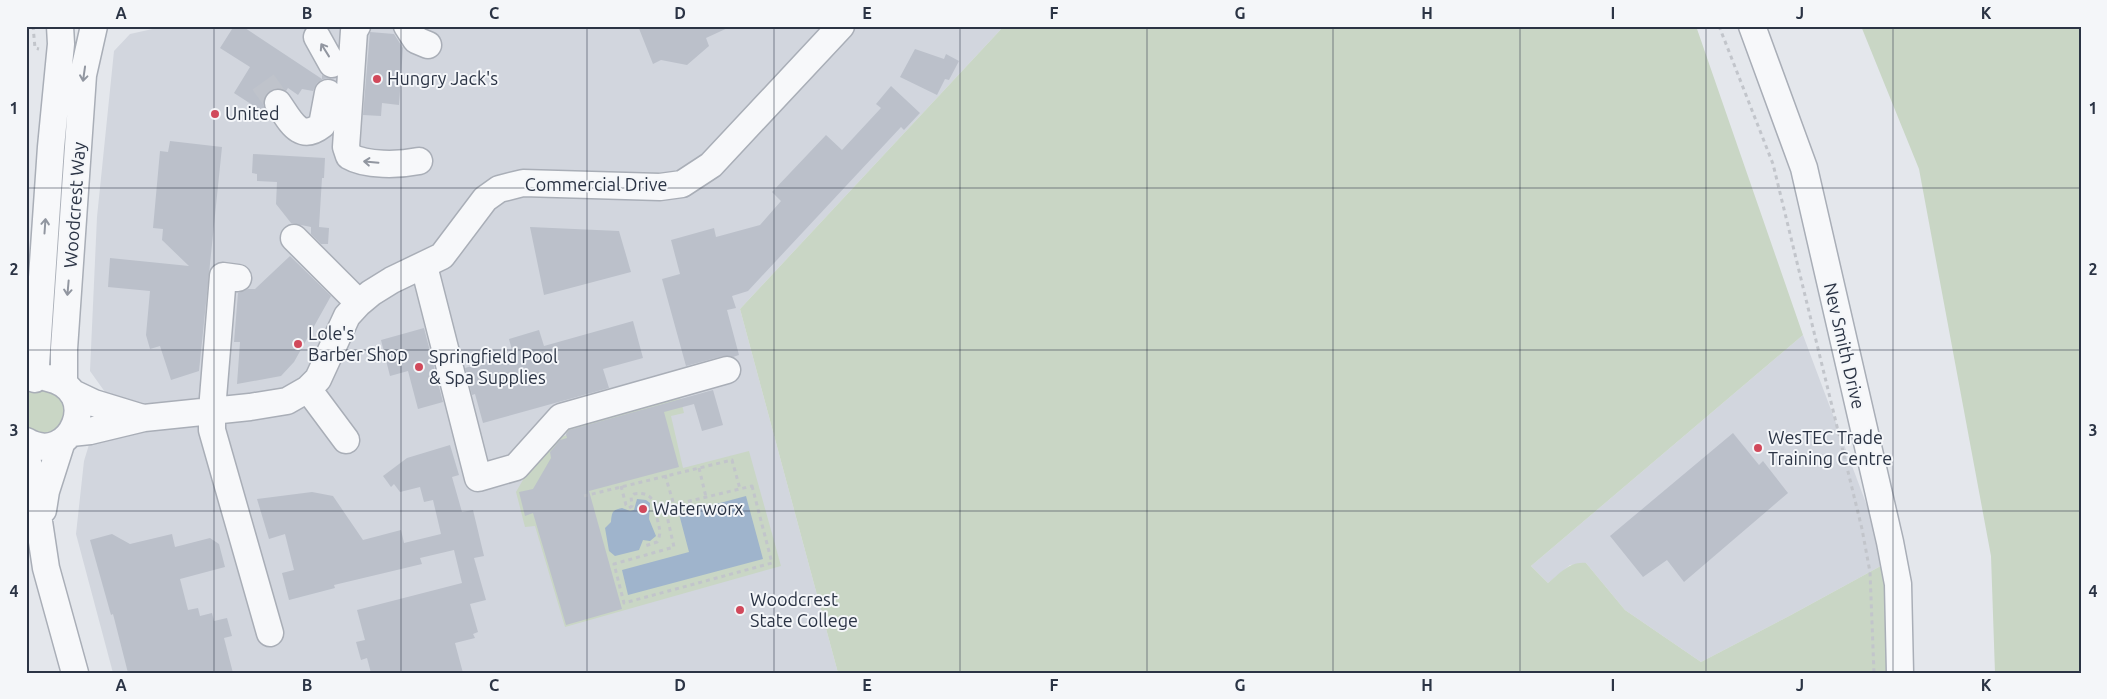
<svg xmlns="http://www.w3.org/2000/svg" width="2107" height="699" font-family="Ubuntu,sans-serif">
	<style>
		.built { fill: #d2d6de }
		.green { fill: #c9d6c5 }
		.water { fill: #9fb4cc }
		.building { fill: #bbc0ca }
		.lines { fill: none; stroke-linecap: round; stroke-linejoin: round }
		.minor-tunnel { stroke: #bfc3cb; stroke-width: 26; stroke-dasharray: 26 13; stroke-linecap: butt }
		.minor-casing { stroke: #a9aeb7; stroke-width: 29 }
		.path { stroke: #c2c5cb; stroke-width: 3; stroke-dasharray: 4 4; stroke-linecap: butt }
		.minor { stroke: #f7f8fa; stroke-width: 26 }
		.oneway { stroke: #9196a0 }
		.grid { fill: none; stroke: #2b3445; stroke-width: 1; stroke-opacity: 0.55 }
		.poi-dot { fill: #d1495b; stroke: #f4f6f9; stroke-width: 2 }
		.labels { text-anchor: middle; stroke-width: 4; stroke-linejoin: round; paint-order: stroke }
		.poi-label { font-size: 18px; fill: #2b3445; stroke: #f4f6f9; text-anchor: start }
		.street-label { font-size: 18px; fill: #2b3445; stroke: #f4f6f9 }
		.neatline { fill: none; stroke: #2b3445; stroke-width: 2 }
		.grid-label { font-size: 16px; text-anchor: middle; font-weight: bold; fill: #2b3445 }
	</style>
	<rect width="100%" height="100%" fill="#e4e7ec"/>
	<path class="built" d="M166 26H1004L740 309 838 673H113L76 534 84 461 105 392 90 371 97 217 114 51 130 34Z
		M1803 335 1888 562 1791 615 1701 662 1625 610 1586 563 1570 565 1548 583 1531 566Z"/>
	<path class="green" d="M1004 26H1696L1803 335 1531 566 1548 583C1560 573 1570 561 1586 563L1625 610 1701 662 1791 615 1888 562 1892 673H838L740 309Z
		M1861 26H2081V673H1995L1991 556 1919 169Z
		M38 387 62 394 66 425 46 437 26 429V394Z
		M678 389 684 413 671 416 683 468 749 451 781 566 565 627 535 526 525 527 516 492 544 443 567 435 563 420Z"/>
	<path class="water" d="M746 496 763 559 628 595 622 570 689 552 679 514Z
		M637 499 646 500 650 503 649 519 656 536 650 541 643 540 639 550 615 556 609 551 605 528 611 522C612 512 612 510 622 508L630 511 634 510Z"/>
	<path class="building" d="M234 26H242L322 79V75L329 78 323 79 317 83 313 91 302 89 298 95 288 88 286 91 278 88 270 90 265 96 263 104 268 115 234 93 250 67 220 48Z
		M638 26H732L706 38 709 46 687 65 661 60 653 64Z
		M370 32 394 34 403 48 399 105 382 103 381 116 363 115Z
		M915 49 944 59 946 54 959 61 949 80 945 79 937 95 900 77Z
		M891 86 920 113 904 130 901 127 748 291 732 296 736 308 727 310 739 355 733 357 723 356 686 366 662 279 680 274 671 240 714 228 716 237 760 225 781 201 772 192 826 135 842 150 881 108 876 104Z
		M170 141 222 147 199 371 171 380 160 346 150 349 146 335 150 291 108 287 110 258 189 266 162 240 163 229 153 228 160 151 168 152Z
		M253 154 325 158 324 178H322L319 227 329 228 328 244H321L311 234V227L291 223 276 204 277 182 257 181V174L252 173Z
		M530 227 619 231 631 272 544 295Z
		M290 256 331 296 294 362 281 376 237 384 240 342H234L238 293 248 289H255Z
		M633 321 643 358 603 369 609 388 483 423 475 394 472 395 465 368 513 354 509 339 539 330 544 346Z
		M424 328 443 402 418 409 408 371 390 376 381 340Z
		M713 390 723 425 702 431 694 404 664 412 679 467 589 491 622 609 566 625 533 513 525 516 519 492 533 489 551 458 550 452 560 440 567 438 566 434 569 430Z
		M1733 433 1759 465 1763 461 1788 493 1684 582 1667 560 1643 577 1610 536Z
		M450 445 459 475 452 477 462 512 473 510 484 556 474 558 486 600 470 604 478 632 473 634 475 638 455 643 463 673H371L367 658 361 660 356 642 365 640 357 610 462 583 454 550 420 558 422 564 334 585 335 588 289 600 282 573 294 570 285 534 269 539 257 499 312 492 333 496 363 540 401 530 404 543 441 534 433 500 424 502 420 487 400 492 394 484 391 487 383 476 407 458Z
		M112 534 130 544 172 534 175 547 210 538 219 544 225 567 180 579 188 610 198 608 200 616 212 613 214 621 227 618 232 636 224 638 233 673H128L113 614 111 615 90 540Z"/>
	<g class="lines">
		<path class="minor-tunnel" d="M263 82 278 103"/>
		<g class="minor-casing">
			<path id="minor" d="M357 26 354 31 346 147 349 156C366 166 399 165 419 161
				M407 26 416 40 428 45
				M1752 26 1804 168 1890 542 1898 584 1900 673
				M317 37 332 64
				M278 103C290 120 299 143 322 125L328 93
				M294 238 359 303
				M424 266 478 478 516 467 561 417 727 370
				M238 278 223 276 212 410V430L270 633
				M35 379 51 147 61 44 60 26
				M64 384V349L83 75 94 26
				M308 389 346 440
				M73 393 94 403 143 418
				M71 433 90 431 144 418 250 407 287 401 308 389 318 379 347 316 359 303 371 293 392 280 442 256 485 199 499 189 523 183 660 187 682 184 711 165 841 26
				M26 441C71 468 104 390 48 378
				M26 455 33 482 46 568 75 673
				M43 510 46 491 62 441"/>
		</g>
		<path class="path" d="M33 26 35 48 39 49
			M1719 26 1773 164 1862 529 1870 572 1874 673
			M699 468 706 497
			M665 475 674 505
			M621 486 626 505 629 508 632 506 631 497 634 494C654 491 654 503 657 518 659 527 662 533 657 542L645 546
			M752 486 772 563 624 603 614 564 674 547 665 507Z
			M584 496 732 460 740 489"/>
		<use href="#minor" class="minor"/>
	</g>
	<defs><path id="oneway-shaft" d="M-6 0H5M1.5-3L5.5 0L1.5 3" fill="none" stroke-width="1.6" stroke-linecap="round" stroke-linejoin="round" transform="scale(1.25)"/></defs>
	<g class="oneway">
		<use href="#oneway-shaft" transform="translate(325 50) rotate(-122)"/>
		<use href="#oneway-shaft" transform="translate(84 74) rotate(98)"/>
		<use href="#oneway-shaft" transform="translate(371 162) rotate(-175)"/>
		<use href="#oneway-shaft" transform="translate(45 226) rotate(-86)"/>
		<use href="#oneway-shaft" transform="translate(68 288) rotate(95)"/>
	</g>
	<path class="grid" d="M214 26V673M401 26V673M587 26V673M774 26V673M960 26V673M1147 26V673M1333 26V673M1520 26V673M1706 26V673M1893 26V673M26 188H2081M26 350H2081M26 511H2081"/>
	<g class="poi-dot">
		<circle cx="377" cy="79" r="5"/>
		<circle cx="215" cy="114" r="5"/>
		<circle cx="298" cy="344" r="5"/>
		<circle cx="419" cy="367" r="5"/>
		<circle cx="1758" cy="448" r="5"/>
		<circle cx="643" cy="509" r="5"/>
		<circle cx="740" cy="610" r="5"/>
	</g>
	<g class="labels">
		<g class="poi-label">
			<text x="387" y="85">Hungry Jack's</text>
			<text x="225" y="120">United</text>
			<text x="308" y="340">Lole's<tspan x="308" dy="21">Barber Shop</tspan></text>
			<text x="429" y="363">Springfield Pool<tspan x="429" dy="21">&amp; Spa Supplies</tspan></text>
			<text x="1768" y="444">WesTEC Trade<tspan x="1768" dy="21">Training Centre</tspan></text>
			<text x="653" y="515">Waterworx</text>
			<text x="750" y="606">Woodcrest<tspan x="750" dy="21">State College</tspan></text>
		</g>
		<g class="street-label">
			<text x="596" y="191">Commercial Drive</text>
			<text transform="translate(75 205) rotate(-86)" y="6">Woodcrest Way</text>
			<text transform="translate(1844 346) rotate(77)" y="6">Nev Smith Drive</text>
		</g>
	</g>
	<rect width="2107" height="699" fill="none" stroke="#f4f6f9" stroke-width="55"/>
	<rect x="28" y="28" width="2052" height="644" class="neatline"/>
	<g class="grid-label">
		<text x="121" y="19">A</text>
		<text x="307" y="19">B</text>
		<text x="494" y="19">C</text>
		<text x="680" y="19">D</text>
		<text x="867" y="19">E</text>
		<text x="1054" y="19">F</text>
		<text x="1240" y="19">G</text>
		<text x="1427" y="19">H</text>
		<text x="1613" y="19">I</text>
		<text x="1800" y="19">J</text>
		<text x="1986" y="19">K</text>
		<text x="14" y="114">1</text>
		<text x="2093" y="114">1</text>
		<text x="14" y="275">2</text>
		<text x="2093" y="275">2</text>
		<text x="14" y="436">3</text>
		<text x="2093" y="436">3</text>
		<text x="14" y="597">4</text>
		<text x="2093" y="597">4</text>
		<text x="121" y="691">A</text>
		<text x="307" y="691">B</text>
		<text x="494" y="691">C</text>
		<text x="680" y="691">D</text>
		<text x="867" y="691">E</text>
		<text x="1054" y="691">F</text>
		<text x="1240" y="691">G</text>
		<text x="1427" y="691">H</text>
		<text x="1613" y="691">I</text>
		<text x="1800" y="691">J</text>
		<text x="1986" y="691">K</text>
	</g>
</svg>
